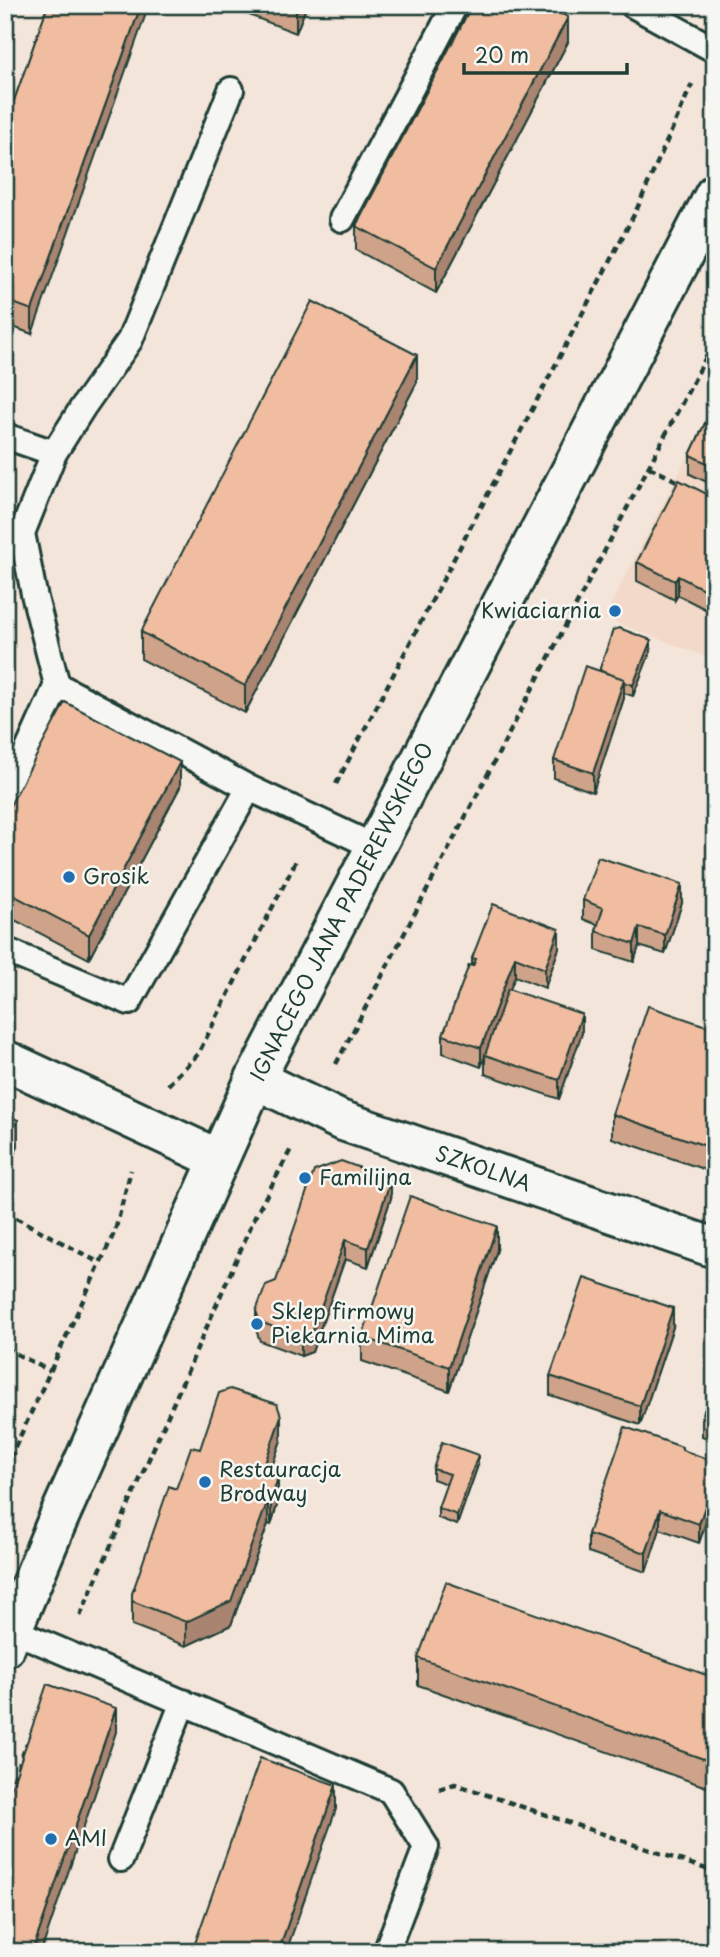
<svg xmlns="http://www.w3.org/2000/svg" width="720" height="1957" font-family="'Playpen Sans',sans-serif">
	<style>
		.built { fill: #f3d9c9 }
		.lines { fill: none; stroke-linecap: round; stroke-linejoin: round }
		.service-casing { stroke: #1f3d34; stroke-width: 30 }
		.minor-casing { stroke: #1f3d34; stroke-width: 44 }
		.tertiary-casing { stroke: #1f3d34; stroke-width: 44 }
		.path { stroke: #1f3d34; stroke-width: 4.5; stroke-dasharray: 7 5; stroke-linecap: butt }
		.service { stroke: #f6f6f2; stroke-width: 24 }
		.minor { stroke: #f6f6f2; stroke-width: 38 }
		.tertiary { stroke: #f6f6f2; stroke-width: 38 }
		.wall { fill: #cea38a; stroke: #1f3d34; stroke-width: 2 }
		.shaded-wall { fill: #a88471; stroke: #1f3d34; stroke-width: 2 }
		.building { fill: #f0bda1; stroke: #1f3d34; stroke-width: 2 }
		.poi-dot { fill: #1f6fb2; stroke: #f6f6f2; stroke-width: 2.5 }
		.labels { text-anchor: middle; stroke-width: 5; stroke-linejoin: round; paint-order: stroke }
		.poi-label { font-size: 21px; fill: #1f3d34; stroke: #f6f6f2; text-anchor: start }
		.street-label { font-size: 21px; fill: #1f3d34; stroke: #f6f6f2 }
	</style>
	<rect width="100%" height="100%" fill="#f4e5da"/>
	<filter id="ink" filterUnits="userSpaceOnUse"><feTurbulence type="fractalNoise" baseFrequency=".0143" numOctaves="2"/><feDisplacementMap in="SourceGraphic" scale="14" xChannelSelector="R" yChannelSelector="G"/><feConvolveMatrix kernelMatrix="1 2 1 2 8 2 1 2 1" color-interpolation-filters="sRGB"/></filter>
	<g filter="url(#ink)">
		<path class="built" d="M715 403V660L604 618Z"/>
		<g class="lines">
			<g class="service-casing">
				<path id="service" d="M633 5 715 50
					M342 219 455 5
					M5 436 54 453
					M57 685 34 594 22 533 54 453 83 407 130 340 231 90
					M5 801 57 685 249 788
					M5 950 129 1002 249 788 375 847
					M12 1630 391 1791 426 1847 386 1952
					M121 1859 183 1702"/>
			</g>
			<g class="minor-casing">
				<path id="minor" d="M5 1060 218 1159
					M255 1079 340 1120 715 1248"/>
			</g>
			<g class="tertiary-casing">
				<path id="tertiary" d="M5 1647 56 1524 255 1079 715 194"/>
			</g>
			<path class="path" d="M649 467 683 484
				M336 784 636 211 692 84
				M336 1064 715 340
				M168 1085 198 1054 298 857
				M5 1212 100 1263
				M5 1348 50 1371
				M5 1469 115 1231 131 1170
				M80 1616 255 1217 291 1149
				M439 1789 455 1784 715 1872
				M5 1802 27 1743"/>
			<use href="#service" class="service"/>
			<use href="#minor" class="minor"/>
			<use href="#tertiary" class="tertiary"/>
		</g>
		<path class="wall" d="M48 5 32 334 5 324V126Z
			M223 5H307L296 33Z
			M568 42 436 293 356 250V226Z
			M417 382 245 713 141 659V632Z
			M715 402V486L690 474V455Z
			M715 498V614L678 595 675 600 637 581V562Z
			M651 650 633 696 624 693V698L593 792 554 778V760L600 671V668Z
			M180 787 89 959 5 915V815Z
			M583 900 682 903 665 954 639 946 634 962 596 950V931L598 925 583 919Z
			M559 948 545 988 515 976 510 989 582 1033 559 1099 485 1074V1055L491 1039 481 1067 443 1053V1035L472 966V958Z
			M715 1029V1173L612 1138V1114Z
			M391 1198 368 1267 345 1259 312 1352 301 1356 260 1341 256 1330V1311L276 1281Z
			M497 1250 449 1391 362 1361V1337Z
			M673 1327 640 1425 550 1395V1376Z
			M715 1381V1441L702 1436V1417Z
			M281 1440 269 1474 278 1502 271 1525 268 1524 231 1625 186 1646 132 1625V1594L176 1489 200 1449Z
			M682 1450 715 1462V1496L699 1543 660 1529 646 1572 588 1552V1534Z
			M478 1465 457 1525 438 1518V1508L447 1484 433 1479V1469Z
			M418 1658 715 1678V1790L418 1685Z"/>
		<path class="shaded-wall" d="M141 5H149L32 334V310Z
			M298 5H307L296 33V9Z
			M568 17V42L436 293V268Z
			M417 355V382L245 713V686Z
			M678 576V595L675 600V581Z
			M651 640V650L633 696V685Z
			M624 679V698L593 792V773Z
			M180 762V787L89 959V935Z
			M682 884V903L665 954V935Z
			M639 927V946L634 962V944Z
			M559 929V948L545 988V969Z
			M515 957V976L481 1067V1048Z
			M582 1014V1033L559 1099V1080Z
			M18 1120V1147L5 1172V1145Z
			M391 1179V1198L368 1267V1248Z
			M497 1226V1250L449 1391V1367Z
			M345 1240V1259L312 1352 301 1356V1337Z
			M673 1308V1327L640 1425V1406Z
			M281 1416V1440L262 1496V1472Z
			M478 1455V1465L457 1525V1515Z
			M278 1477V1502L271 1525V1501Z
			M715 1477V1496L699 1543V1524Z
			M268 1500V1524L231 1625 186 1646V1622Z
			M660 1510V1529L646 1572V1553Z
			M116 1708V1732L41 1952H32Z
			M336 1785V1809L286 1952H278Z"/>
		<path class="building" d="M48 5H141L32 310 5 300V126Z
			M287 5H298L296 9Z
			M472 5H545L568 17 436 268 356 226Z
			M312 301 417 355 245 686 141 632Z
			M715 402V467L690 455Z
			M679 480 715 498V595L678 576 675 581 637 562Z
			M619 628 651 640 633 685 624 682V679L601 671 600 668 613 630Z
			M585 666 624 679 593 773 554 760Z
			M65 702 180 762 89 935 5 891V815Z
			M598 857 682 884 665 935 639 927 634 944 596 931 603 908 583 900Z
			M493 904 559 929 545 969 515 957 481 1048 443 1035 469 965 473 966 476 959 472 958Z
			M508 989 582 1014 559 1080 485 1055Z
			M648 1006 715 1029V1149L612 1114Z
			M5 1114 18 1120 5 1145Z
			M341 1161 391 1179 368 1248 345 1240 312 1333 301 1337 260 1322 256 1311 266 1285 276 1281 314 1171Z
			M410 1196 497 1226 449 1367 362 1337Z
			M584 1278 673 1308 640 1406 550 1376Z
			M715 1381V1422L702 1417Z
			M230 1389 277 1404 281 1416 262 1472 278 1477 271 1501 268 1500 231 1601 186 1622 132 1601V1594L169 1486 176 1489 191 1447 200 1449 219 1393Z
			M625 1427 682 1447V1450L715 1462V1477L699 1524 660 1510 646 1553 588 1534Z
			M442 1442 478 1455 457 1515 438 1508 450 1474 433 1469Z
			M446 1582 715 1678V1763L418 1658Z
			M47 1684 116 1708 32 1952H5V1806Z
			M260 1758 336 1785 278 1952H192Z"/>
	</g>
	<g class="poi-dot">
		<circle cx="615" cy="611" r="7"/>
		<circle cx="69" cy="877" r="7"/>
		<circle cx="305" cy="1178" r="7"/>
		<circle cx="257" cy="1324" r="7"/>
		<circle cx="205" cy="1482" r="7"/>
		<circle cx="51" cy="1839" r="7"/>
	</g>
	<g class="labels">
		<g class="poi-label">
			<text x="601" y="618" text-anchor="end">Kwiaciarnia</text>
			<text x="83" y="884">Grosik</text>
			<text x="319" y="1185">Familijna</text>
			<text x="271" y="1319">Sklep firmowy<tspan x="271" dy="24">Piekarnia Mima</tspan></text>
			<text x="219" y="1477">Restauracja<tspan x="219" dy="24">Brodway</tspan></text>
			<text x="65" y="1846">AMI</text>
		</g>
		<g class="street-label">
			<text transform="translate(342 912) rotate(-63)" y="7">IGNACEGO JANA PADEREWSKIEGO</text>
			<text transform="translate(483 1169) rotate(19)" y="7">SZKOLNA</text>
		</g>
	</g>
	<rect width="720" height="1957" fill="none" stroke="#f6f6f2" stroke-width="28"/>
	<rect x="14" y="14" width="692" height="1929" fill="none" stroke="#1f3d34" stroke-width="2.5" filter="url(#ink)"/>
	<path d="M464 63v10h163v-10" fill="none" stroke="#1f3d34" stroke-width="3.5"/>
	<text x="475" y="63" font-size="21" fill="#1f3d34" stroke="#f6f6f2" stroke-width="5" paint-order="stroke">20 m</text>
</svg>
